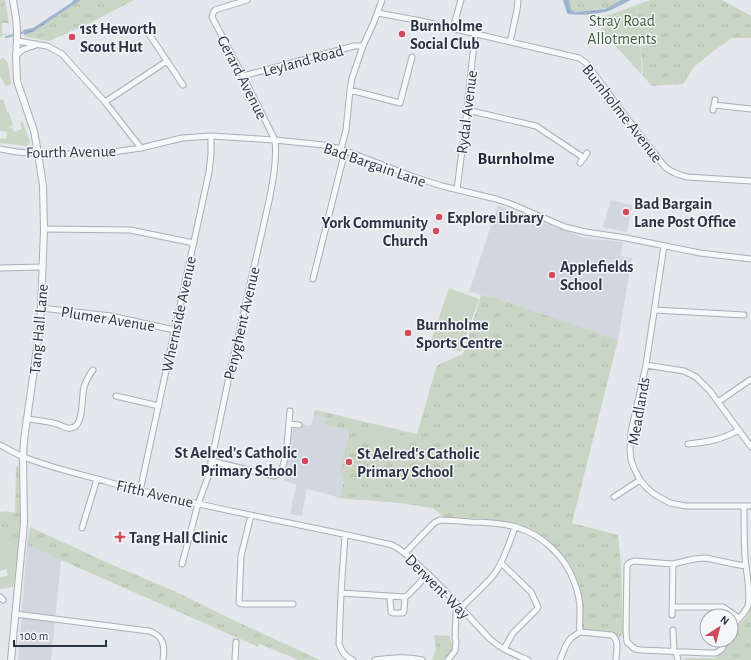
<svg xmlns="http://www.w3.org/2000/svg" width="751" height="660" font-family="'Alegreya Sans',sans-serif">
	<style>
		.built { fill: #d2d6de }
		.grass { fill: url(#grass-tufts) }
		.forest { fill: url(#forest-crowns) }
		.garden { fill: #c9d6c5 }
		.water { fill: url(#water-ripples) }
		.lines { fill: none; stroke-linecap: round; stroke-linejoin: round }
		.stream { stroke: #9fb4cc; stroke-width: 2 }
		.minor-casing { stroke: #a9aeb7; stroke-width: 7 }
		.tertiary-casing { stroke: #a9aeb7; stroke-width: 8 }
		.minor { stroke: #f7f8fa; stroke-width: 5 }
		.tertiary { stroke: #f7f8fa; stroke-width: 6 }
		.poi-dot { fill: #d1495b; stroke: #f4f6f9; stroke-width: 1.5 }
		.labels { text-anchor: middle; stroke-width: 3; stroke-linejoin: round; paint-order: stroke }
		.park-label { font-size: 16px; fill: #3f6138; stroke: #f4f6f9 }
		.poi-label { font-size: 16px; font-weight: bold; fill: #2b3445; stroke: #f4f6f9; text-anchor: start }
		.street-label { font-size: 16px; fill: #2b3445; stroke: #f4f6f9 }
		.neighbourhood-label { font-size: 17px; font-weight: bold; fill: #1d2536; stroke: #f4f6f9 }
	</style>
	<defs>
		<pattern id="grass-tufts" width="24" height="20" patternUnits="userSpaceOnUse"><rect width="24" height="20" fill="#c9d6c5"/><path d="M3 7l-1-3M5 7V3M7 7l1-3M15 17l-1-3M17 17v-4M19 17l1-3" fill="none" stroke="#adb8ab"/></pattern>
		<pattern id="forest-crowns" width="20" height="18" patternUnits="userSpaceOnUse"><rect width="20" height="18" fill="#c9d6c5"/><path d="M2 6a3 3 0 1 1 6 0M12 15a3 3 0 1 1 6 0" fill="none" stroke="#adb8ab"/></pattern>
		<pattern id="water-ripples" width="26" height="14" patternUnits="userSpaceOnUse"><rect width="26" height="14" fill="#9fb4cc"/><path d="M2 4q2-2 4 0t4 0M15 11q2-2 4 0t4 0" fill="none" stroke="#8293a7"/></pattern>
	</defs>
	<rect width="100%" height="100%" fill="#e4e7ec"/>
	<path class="built" d="M611 200 632 205 627 232 603 227Z
		M498 205 509 210 585 238 623 242 621 256 632 258 618 340 496 298 469 292Z
		M315 410 345 417 401 503 340 498 308 489 306 491 302 516 290 514 296 486 295 484 284 481 286 473 292 430 294 428 301 429 302 424 311 426Z
		M27 545 61 560 51 660H18Z"/>
	<path class="grass" d="M81 0H134L92 22 49 41 26 37 24 35 33 32Z
		M569 0H620L607 8 576 12C569 10 571 6 569 0Z
		M650 0H722L751 16V38H732L712 52 694 67 683 84 652 86 643 76 637 5Z
		M481 295 496 298 618 340 572 523 618 535 621 565 623 635 620 637C616 636 614 634 610 631L584 630 581 629 582 601 577 583 568 561 554 547 535 533 514 523 490 519 444 517 433 508 424 507 401 503 340 498 344 481 340 473 350 430 324 424 326 417 314 414 315 410 417 434 436 368 438 365 463 354Z
		M16 466 19 467 21 516 19 551 0 535V511L3 513 5 511 15 513Z
		M30 527 108 563 174 591 231 619 320 660H298L260 644 258 647 27 545Z
		M751 606V660H684V658H715C722 653 726 648 729 640H731C731 631 738 627 743 621 747 616 749 611 751 606Z
		M434 635 449 636 454 646 453 651 448 658 442 660H432L436 649Z"/>
	<path class="forest" d="M0 0H5L9 23H2V34H8L0 37Z"/>
	<path class="garden" d="M637 5 642 75 601 30 603 17Z
		M3 58 8 63 11 84 6 86 0 76V59Z
		M3 99 8 113H9L13 125 9 127 10 128 12 127 14 132 22 129 20 123 23 122 30 142 27 146 0 143V138L6 139 7 132 0 131V100Z
		M449 288 479 299 460 352 431 341Z
		M375 429 410 437 405 464 369 455Z
		M0 535 19 551 13 587 0 589V578L8 575 6 569 0 571Z"/>
	<path class="water" d="M74 0H81L33 32 24 35 23 30 33 28 71 3Z
		M563 0H569C571 6 569 10 576 12L605 9 621 0H631C624 3 618 7 611 10 601 14 579 16 568 14L566 10Z"/>
	<g class="lines">
		<path class="stream" d="M6 37 25 32"/>
		<g class="minor-casing">
			<path id="minor" d="M378 13 421 21 579 58 586 63 626 117 665 167C672 173 679 175 687 177L751 181
				M145 28 183 85
				M453 28 461 0
				M17 41 47 46 62 54 105 102 141 148
				M510 42 517 10 518 0
				M16 56 22 50 36 45
				M243 76 354 46H363
				M350 90 400 103 412 57
				M105 102 167 61
				M714 105 751 109
				M467 110 536 126 584 158
				M713 110 715 100
				M0 149 17 152 43 154H89L113 152 141 148 182 138 211 136 275 140 324 145 341 149 414 177 442 186 496 199 511 204 565 227 586 232 626 238 700 253 751 259
				M341 149 346 130 350 90 352 78 363 46 374 22 382 0
				M580 163 587 153
				M457 190 467 110 475 34
				M44 229 130 230 194 243
				M664 246 646 365 631 432 630 450 631 460 634 468 640 480 647 488 654 494 670 503 686 506H751
				M0 268 43 267
				M313 279 345 151
				M41 308 111 316 174 330
				M655 310 744 315
				M646 365 684 371 696 377 710 391 751 447
				M116 396 159 406
				M718 402 750 380
				M26 419C36 420 47 421 57 424 61 425 64 428 68 428 85 431 81 397 84 387 86 381 89 375 93 370
				M289 424 299 425
				M688 444C708 442 721 440 739 430
				M0 445C8 449 16 454 24 457 51 468 80 474 108 482 202 508 298 523 392 545 405 551 415 562 426 572 448 593 469 617 490 639 501 649 514 654 528 660
				M211 461 274 476 279 474C288 463 288 427 290 411
				M140 491 209 172 211 154V136
				M614 497 640 480
				M251 515 241 556 239 603 242 604H293
				M82 528 97 479
				M345 535 341 593 339 644C342 652 345 657 353 660
				M405 553 434 523 440 520C450 520 460 521 470 522 485 522 501 523 516 527 543 535 566 557 575 584 578 592 580 602 580 611 580 618 579 625 580 632
				M501 563 531 592 538 607 537 609 513 633 504 649
				M182 564 198 504 208 477 229 377 269 201C273 181 277 160 275 140L243 76 212 17 213 13 215 10 247 0
				M341 593 405 597
				M0 597 3 600
				M390 597 391 612 393 613H403L404 611 405 597
				M405 597 408 595 428 574
				M672 607H723L739 618
				M15 614 149 631C164 636 165 646 163 660
				M672 615 673 564
				M731 629C735 623 745 613 748 606 751 593 746 571 745 557 744 540 744 523 744 506
				M673 630 674 652
				M725 640 722 649 716 653H708L641 650 635 649 627 642 626 632 627 566 629 563 634 561 673 564 694 559 706 558 734 564 746 566
				M676 652 678 660
				M235 660 236 642
				M375 660C392 658 404 656 422 660
				M448 660 455 651 456 642 455 638 456 613 461 608C471 597 490 582 497 570 505 557 510 541 515 527
				M560 660 566 645 571 638 580 632 612 635C620 642 616 650 616 660"/>
		</g>
		<g class="tertiary-casing">
			<path id="tertiary" d="M11 660 24 523 23 457 24 440 39 334 41 308 44 229 43 186 38 153 34 131 17 81 16 56 17 41V29L16 18 13 0"/>
		</g>
		<use href="#minor" class="minor"/>
		<use href="#tertiary" class="tertiary"/>
	</g>
	<g class="poi-dot">
		<circle cx="402" cy="34" r="4"/>
		<circle cx="72" cy="37" r="4"/>
		<circle cx="626" cy="212" r="4"/>
		<circle cx="439" cy="217" r="4"/>
		<circle cx="436" cy="231" r="4"/>
		<circle cx="552" cy="275" r="4"/>
		<circle cx="408" cy="333" r="4"/>
		<circle cx="305" cy="461" r="4"/>
		<circle cx="349" cy="462" r="4"/>
		<path d="M118 531h4v4h4v4h-4v4h-4v-4h-4v-4h4z"/>
	</g>
	<g class="labels">
		<g class="park-label">
			<text x="622" y="26">Stray Road<tspan x="622" dy="18">Allotments</tspan></text>
		</g>
		<g class="poi-label">
			<text x="410" y="31">Burnholme<tspan x="410" dy="18">Social Club</tspan></text>
			<text x="80" y="34">1st Heworth<tspan x="80" dy="18">Scout Hut</tspan></text>
			<text x="634" y="209">Bad Bargain<tspan x="634" dy="18">Lane Post Office</tspan></text>
			<text x="447" y="223">Explore Library</text>
			<text x="428" y="228" text-anchor="end">York Community<tspan x="428" dy="18">Church</tspan></text>
			<text x="560" y="272">Applefields<tspan x="560" dy="18">School</tspan></text>
			<text x="416" y="330">Burnholme<tspan x="416" dy="18">Sports Centre</tspan></text>
			<text x="297" y="458" text-anchor="end">St Aelred’s Catholic<tspan x="297" dy="18">Primary School</tspan></text>
			<text x="357" y="459">St Aelred's Catholic<tspan x="357" dy="18">Primary School</tspan></text>
			<text x="129" y="543">Tang Hall Clinic</text>
		</g>
		<g class="street-label">
			<text transform="translate(303 60) rotate(-15)" y="6">Leyland Road</text>
			<text transform="translate(243 77) rotate(63)" y="6">Gerard Avenue</text>
			<text transform="translate(466 112) rotate(-83)" y="6">Rydal Avenue</text>
			<text transform="translate(623 113) rotate(52)" y="6">Burnholme Avenue</text>
			<text transform="translate(71 151) rotate(-1)" y="6">Fourth Avenue</text>
			<text transform="translate(375 164) rotate(19)" y="6">Bad Bargain Lane</text>
			<text transform="translate(178 314) rotate(-78)" y="6">Whernside Avenue</text>
			<text transform="translate(108 318) rotate(9)" y="6">Plumer Avenue</text>
			<text transform="translate(241 323) rotate(-77)" y="6">Penyghent Avenue</text>
			<text transform="translate(38 329) rotate(-85)" y="6">Tang Hall Lane</text>
			<text transform="translate(638 411) rotate(-80)" y="6">Meadlands</text>
			<text transform="translate(155 493) rotate(13)" y="6">Fifth Avenue</text>
			<text transform="translate(438 586) rotate(45)" y="6">Derwent Way</text>
		</g>
		<g class="neighbourhood-label">
			<text x="516" y="164">Burnholme</text>
		</g>
	</g>
	<g transform="translate(719 628) rotate(36)"><circle r="19" fill="#f4f6f9" stroke="#a4a8b1"/>
	<path d="M0-3L7 15L0 10L-7 15Z" fill="#d1495b"/>
	<text y="-6" font-size="11" font-weight="bold" text-anchor="middle" fill="#2b3445">N</text>
	</g>
	<path d="M14 640v6h92v-6" fill="none" stroke="#2b3445" stroke-width="2"/>
	<text x="20" y="640" font-size="12" fill="#2b3445" stroke="#f4f6f9" stroke-width="3" paint-order="stroke">100 m</text>
</svg>
